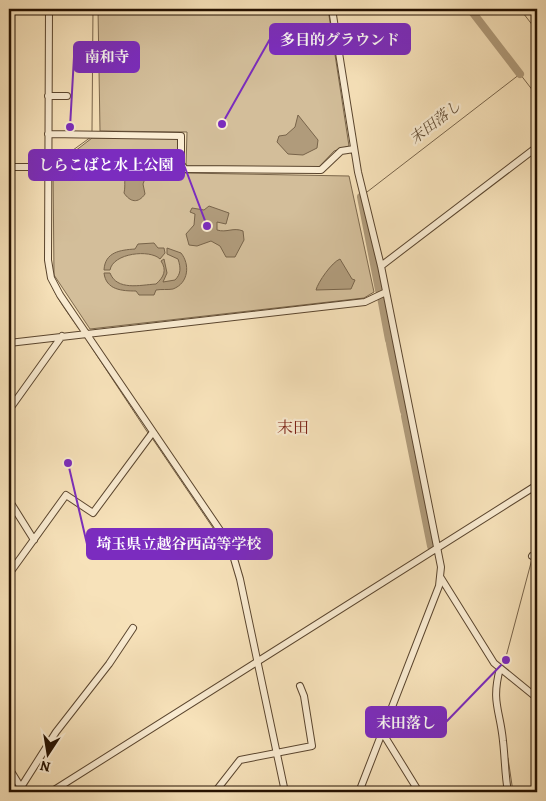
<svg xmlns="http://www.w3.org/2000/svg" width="546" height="801" font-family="Alegreya,'Noto Serif JP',serif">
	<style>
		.green { fill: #d3be9a; stroke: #7c684d }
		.water { fill: #b09b7b; stroke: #78644a }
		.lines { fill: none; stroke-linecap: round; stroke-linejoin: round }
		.stream { stroke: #78644a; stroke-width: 1 }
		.river { stroke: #b09b7b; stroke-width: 8 }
		.minor-casing { stroke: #5a452e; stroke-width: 8 }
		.minor { stroke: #faecd2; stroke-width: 6 }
		.labels { text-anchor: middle; stroke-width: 4.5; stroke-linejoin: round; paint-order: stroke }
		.water-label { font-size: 15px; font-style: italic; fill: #644f37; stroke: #faecd2 }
		.quarter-label { font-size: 16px; fill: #7a1f14; stroke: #faecd2 }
		.leader { fill: none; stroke: #7b2cbf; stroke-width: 2 }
		.callout-dot { fill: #7b2cbf; stroke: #faecd2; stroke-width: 2 }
		.callout { fill: #7b2cbf; stroke: #7b2cbf; stroke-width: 2 }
		.callout-label { font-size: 15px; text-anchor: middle; font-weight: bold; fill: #fff }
	</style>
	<rect width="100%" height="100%" fill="#f7e2ba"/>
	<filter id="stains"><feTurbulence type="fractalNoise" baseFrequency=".004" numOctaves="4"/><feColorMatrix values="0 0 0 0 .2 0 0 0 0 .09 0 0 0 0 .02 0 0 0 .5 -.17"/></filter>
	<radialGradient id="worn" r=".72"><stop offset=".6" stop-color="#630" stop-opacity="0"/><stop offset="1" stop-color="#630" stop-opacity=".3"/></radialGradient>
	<path class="green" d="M98 9H328L349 146 334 151 319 167 186 166 187 132 100 131Z
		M92 138H175L178 139 177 167 184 173 349 176 374 292 364 298 90 329 54 275 53 168Z"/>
	<path class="water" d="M298 115 318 140 317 148 303 155 288 154 277 142 279 136 286 135 295 127Z
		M134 166 143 170 146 176 143 184 145 194C138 204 130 202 124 193 126 184 123 180 127 169Z
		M209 206 229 213 226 224 217 222V230C227 233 233 227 243 231L244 240 235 257H226L220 246 211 241 197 246 189 245 186 234 194 225 195 214 190 212 192 208 204 210Z
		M154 243 158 248H164L165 253 160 259C150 249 113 253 110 270H104C105 252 120 250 135 249L138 244Z
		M167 248 181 253C190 264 189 283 173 289 168 290 161 289 156 290L154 295H139L136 291C122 291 106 290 104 273H110C117 291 140 285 156 284 164 277 167 270 161 261L164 259 167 273 163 282 175 280C181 274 181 268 178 259L167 254Z
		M340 259 352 279 355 280 351 289 316 290C318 282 332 262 340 259Z"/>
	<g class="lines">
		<path class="stream" d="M520 9 537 31
			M92 131 93 9
			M51 166 91 137
			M367 192 520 74 537 96
			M45 252C44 284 62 304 79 329
			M88 342 148 433
			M152 438 230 553
			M534 555 537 542
			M503 668 532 559
			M508 758 513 792"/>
		<path class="river" d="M470 9 520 74
			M361 197 379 290
			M381 297 389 340
			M390 344 404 411
			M405 416 431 546"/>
		<g class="minor-casing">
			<path id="minor" d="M49 9 48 260 51 278 60 295 230 545 240 579 285 792
				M332 9 358 172 381 266 441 567 439 586 359 792
				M48 96H67
				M48 134 181 136V164L185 169 321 170 341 151 354 149
				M9 167H49
				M381 266 537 147
				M9 343 365 302 386 292
				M9 410 62 336
				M9 500 34 540
				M532 556 537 558
				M9 574 66 495 93 513 153 432
				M441 578 494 663 537 698
				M500 668C491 703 500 709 503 741 505 758 505 776 508 792
				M382 732 419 792
				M9 768 20 786
				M18 792 56 732 109 664 133 628
				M51 792 537 485
				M215 792 240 760 312 746 304 696 300 686"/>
		</g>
		<use href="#minor" class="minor"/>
	</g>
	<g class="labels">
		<g class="water-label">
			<text transform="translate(435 122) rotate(-38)" y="5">末田落し</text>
		</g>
		<g class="quarter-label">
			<text x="293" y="433">末田</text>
		</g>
	</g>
	<path class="leader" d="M222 124L270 39M70 127L74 57M207 226L184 165M68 463L87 544M506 660L446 722"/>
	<g class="callout-dot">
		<circle cx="222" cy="124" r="5"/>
		<circle cx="70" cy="127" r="5"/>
		<circle cx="207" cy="226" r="5"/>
		<circle cx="68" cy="463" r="5"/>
		<circle cx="506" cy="660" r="5"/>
	</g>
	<g class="callout">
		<rect x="270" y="24" width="140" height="30" rx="5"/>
		<rect x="74" y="42" width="65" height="30" rx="5"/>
		<rect x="29" y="150" width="155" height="30" rx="5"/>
		<rect x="87" y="529" width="185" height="30" rx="5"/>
		<rect x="366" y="707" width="80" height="30" rx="5"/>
	</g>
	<g class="callout-label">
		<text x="340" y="45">多目的グラウンド</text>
		<text x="107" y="62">南和寺</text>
		<text x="106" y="170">しらこばと水上公園</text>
		<text x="179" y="549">埼玉県立越谷西高等学校</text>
		<text x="406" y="728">末田落し</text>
	</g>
	<rect width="546" height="801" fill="none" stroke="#f7e2ba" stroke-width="30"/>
	<rect x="10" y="10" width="526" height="781" fill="none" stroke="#251100" stroke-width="2.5"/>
	<rect x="15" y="15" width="516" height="771" fill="none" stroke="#251100"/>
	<g transform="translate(48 754) rotate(192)" stroke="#faecd2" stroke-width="4" paint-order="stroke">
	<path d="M0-4L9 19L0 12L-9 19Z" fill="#251100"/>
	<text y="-8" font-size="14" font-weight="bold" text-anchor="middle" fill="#251100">N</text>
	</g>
	<rect width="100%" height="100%" filter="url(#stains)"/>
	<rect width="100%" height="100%" fill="url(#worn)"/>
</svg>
